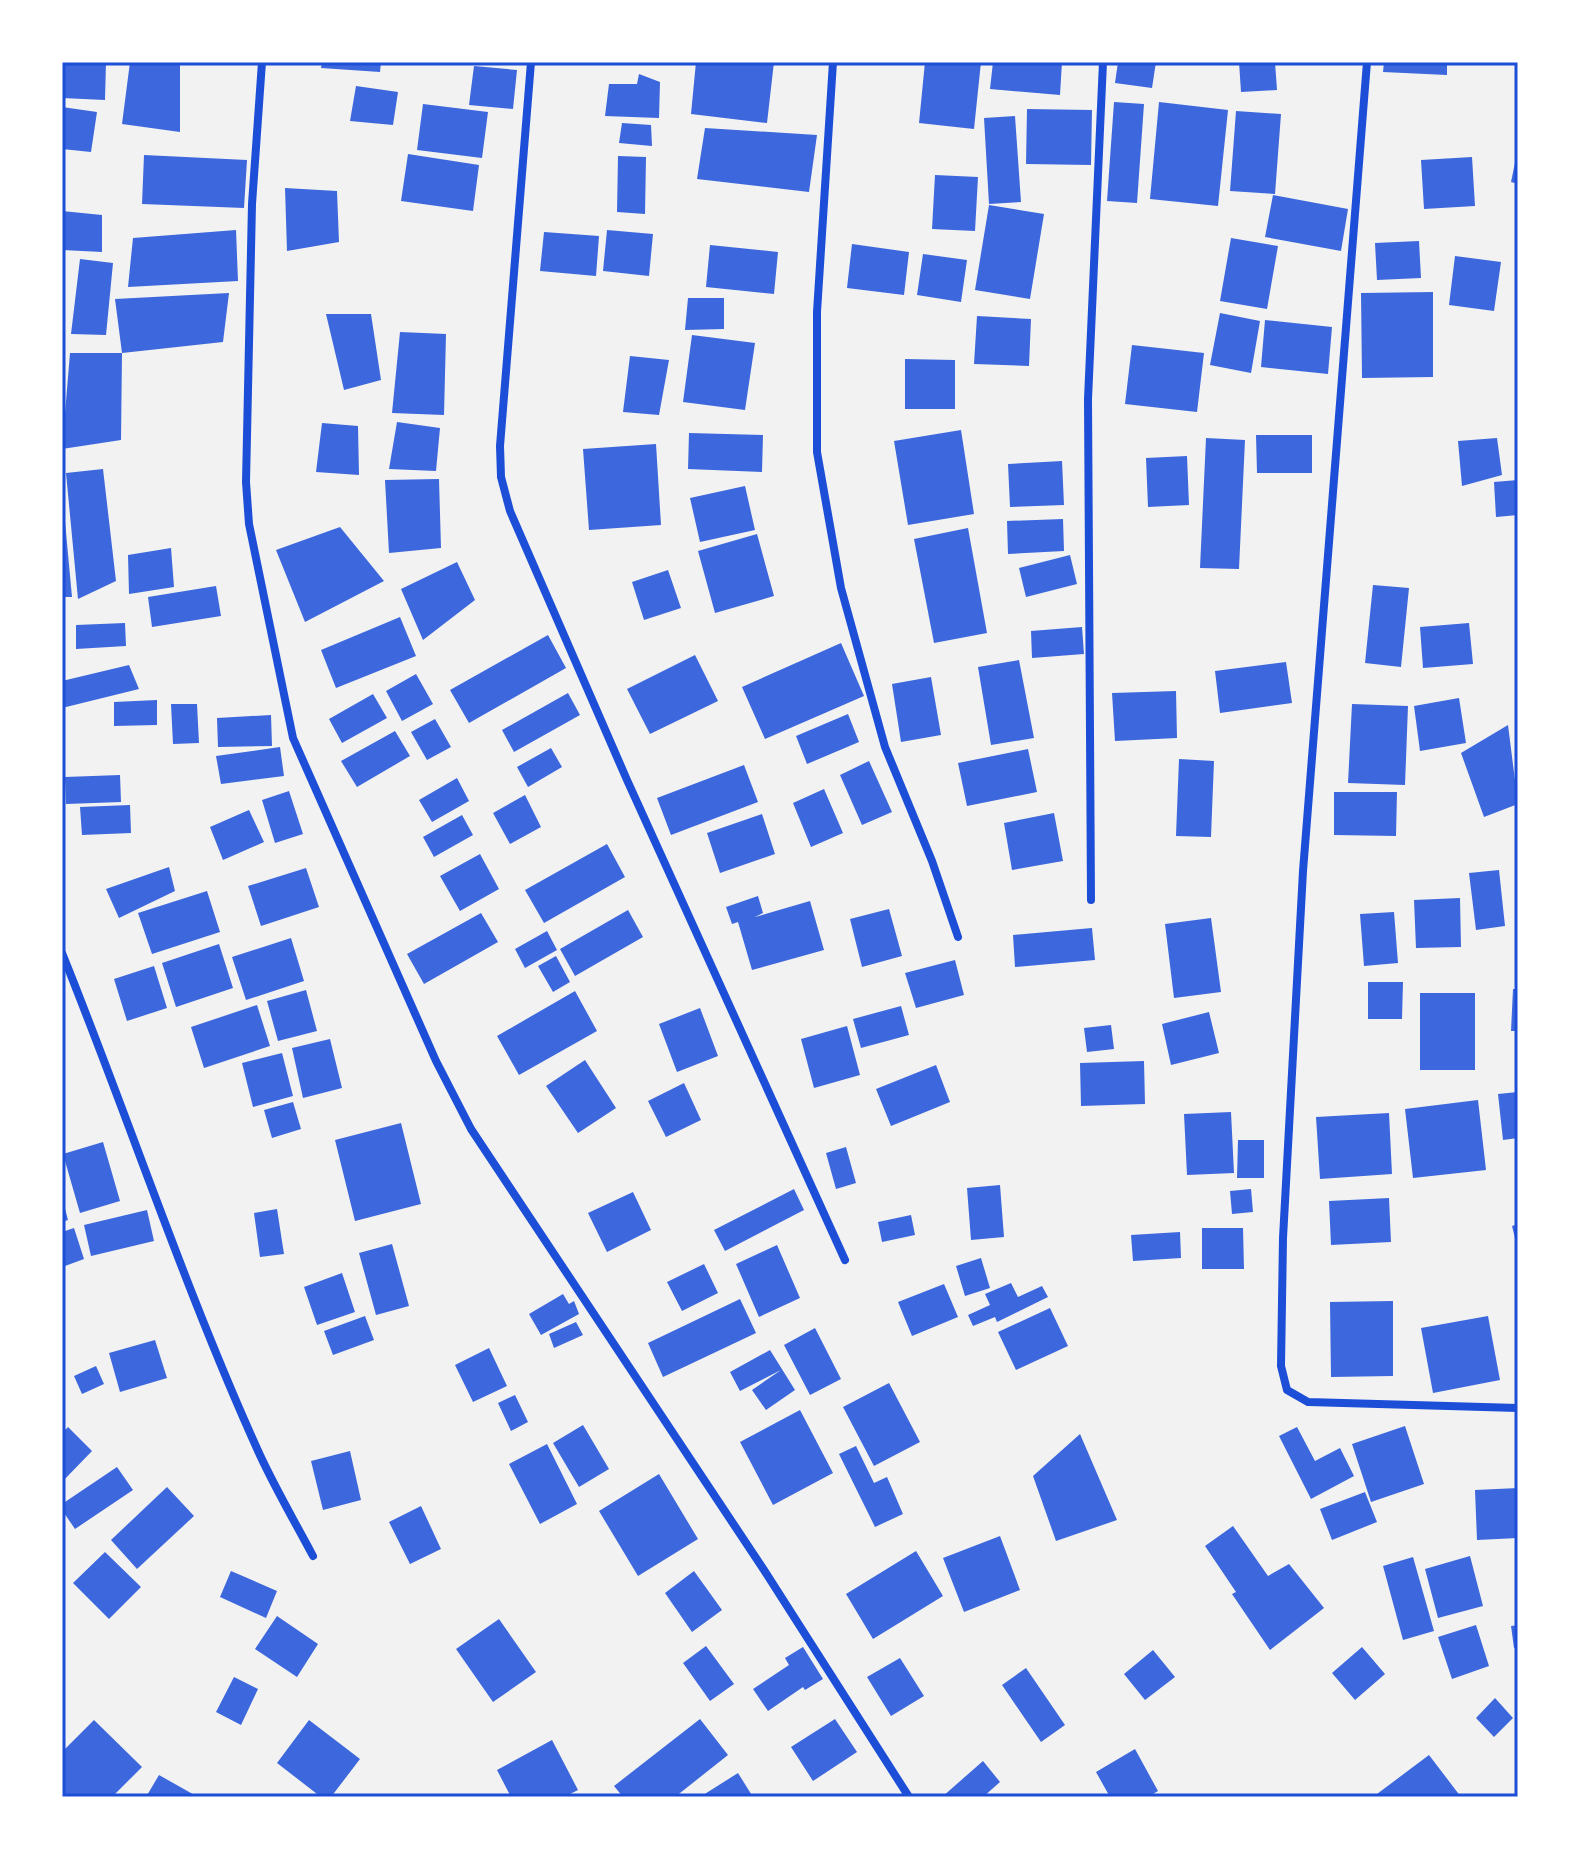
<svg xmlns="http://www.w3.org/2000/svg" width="1580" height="1859" font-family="'Exo 2',sans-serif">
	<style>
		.building { fill: #3d67dc }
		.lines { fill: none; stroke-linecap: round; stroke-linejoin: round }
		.minor { stroke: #1d4ed8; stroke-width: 8 }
		.neatline { fill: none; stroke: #1d4ed8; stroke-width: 3 }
	</style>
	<rect width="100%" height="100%" fill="#f2f2f2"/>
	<path class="building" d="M64 62H106L105 100 62 98Z
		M130 62H180V132L122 124Z
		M322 62H381L380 72 321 68Z
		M696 62H774L767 123 691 114Z
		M925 62H981L974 129 919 123Z
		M993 62H1062L1060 95 990 89Z
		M1118 62H1156L1152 88 1115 83Z
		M1239 62H1275L1277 90 1241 92Z
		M1384 62H1447V75L1383 72Z
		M474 66 517 70 513 109 469 105Z
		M639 74 660 82 659 118 605 116 609 84H637Z
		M356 86 398 92 393 125 350 121Z
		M1114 102 1144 104 1137 203 1107 201Z
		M1159 102 1228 110 1218 206 1150 199Z
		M423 104 488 112 482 158 417 150Z
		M62 107 97 112 91 152 62 149Z
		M1027 109 1092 110 1091 165 1026 164Z
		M1236 111 1281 114 1275 194 1230 191Z
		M1015 116 1021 202 989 204 984 118Z
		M622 123 651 125 652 146 619 143Z
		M705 128 817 135 809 192 697 179Z
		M1517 153 1518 154V184L1511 182Z
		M408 154 479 165 473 211 401 201Z
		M144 155 247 160 244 208 142 204Z
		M618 156 646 157 645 214 617 212Z
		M1472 157 1475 206 1424 209 1421 160Z
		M935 175 978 177 975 231 932 229Z
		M285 188 337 191 339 242 287 251Z
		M1273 195 1348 209 1341 251 1265 237Z
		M989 205 1044 214 1030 299 975 290Z
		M62 211 102 215V252L62 250Z
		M236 230 238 281 128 287 133 238Z
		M607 230 653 234 649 276 603 271Z
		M544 232 599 236 596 276 540 271Z
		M1231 238 1278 246 1267 309 1220 301Z
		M1419 241 1421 278 1377 280 1375 243Z
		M852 244 909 252 904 295 847 288Z
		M710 245 778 252 774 294 706 287Z
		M923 254 967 260 961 302 917 295Z
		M1455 256 1501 262 1494 311 1449 305Z
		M80 259 113 263 106 335 71 334Z
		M1433 292V377L1362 378 1361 293Z
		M229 293 223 342 122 353 115 299Z
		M688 298H724V329L685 330Z
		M1220 313 1260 321 1251 373 1210 365Z
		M326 314H371L381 380 344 390Z
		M977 316 1031 319 1029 366 974 364Z
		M1265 320 1332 327 1328 374 1261 367Z
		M400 332 446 334 444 415 392 413Z
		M692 335 755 343 745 410 683 402Z
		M1132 345 1204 353 1197 412 1125 404Z
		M70 353H122L121 440 62 449Z
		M630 356 669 360 659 415 623 412Z
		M905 359 955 360V409H905Z
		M397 422 440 428 436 471 389 469Z
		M322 423 358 426 359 475 316 472Z
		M961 430 974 514 908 525 894 441Z
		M689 433 763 435 762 472 688 469Z
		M1256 435H1312V473H1257Z
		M1206 438 1245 440 1239 569 1200 568Z
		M1497 438 1502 475 1462 486 1458 441Z
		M656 444 661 525 589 530 583 449Z
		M1187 456 1189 505 1148 507 1146 458Z
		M1062 461 1064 505 1010 507 1008 464Z
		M103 469 116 581 78 599 66 473Z
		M439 479 441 548 389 553 385 480Z
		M1518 480V515L1496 517 1494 482Z
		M745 486 755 530 700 542 690 498Z
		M62 511H64L72 597H62Z
		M1063 519 1064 551 1008 554 1007 521Z
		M340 527 384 581 305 622 276 550Z
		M968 528 987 633 934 643 914 539Z
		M757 534 774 596 715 613 698 551Z
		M171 548 174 587 129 594 128 555Z
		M1070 555 1077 584 1026 597 1019 568Z
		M457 562 475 600 423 640 401 589Z
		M668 570 681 608 644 620 632 582Z
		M1373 585 1409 588 1401 667 1365 663Z
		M216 586 221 616 152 627 148 597Z
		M400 617 416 656 336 688 321 650Z
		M125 623 126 646 76 649V625Z
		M1469 623 1473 664 1423 668 1420 627Z
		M1082 627 1084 654 1032 658 1031 631Z
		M548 635 566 668 469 723 450 690Z
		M841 643 864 696 765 739 742 687Z
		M695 655 718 701 650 734 627 689Z
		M1019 660 1034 738 991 745 978 667Z
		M1286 662 1292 703 1220 713 1215 671Z
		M129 665 139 689 62 708V681Z
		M416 674 433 704 402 721 386 691Z
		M931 677 941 735 901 742 892 684Z
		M1176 691 1177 738 1115 741 1112 693Z
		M568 693 580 715 514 752 502 730Z
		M373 694 387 718 342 743 329 719Z
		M1459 698 1466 743 1420 751 1414 706Z
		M157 700V725L114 726V702Z
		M171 704H197L199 743 173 744Z
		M1352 704 1408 706 1405 785 1348 783Z
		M848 714 859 742 807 764 796 736Z
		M271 715 272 746 218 747 217 718Z
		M435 719 451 747 427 760 411 732Z
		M1508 725 1518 804 1484 817 1461 753Z
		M395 731 410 756 357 787 341 761Z
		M280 747 284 776 221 784 216 756Z
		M551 748 562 767 528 787 517 767Z
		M1028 749 1037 792 967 806 958 763Z
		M1179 759 1214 761 1211 837 1176 836Z
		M869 761 892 812 862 825 840 775Z
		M744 765 758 802 671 835 657 798Z
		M120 775 121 802 66 804 65 777Z
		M457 778 469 801 432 822 419 800Z
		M824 789 843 833 811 847 793 803Z
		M289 791 303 834 275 843 262 800Z
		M1334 792H1397L1396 836 1334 835Z
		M525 795 541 827 510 844 493 813Z
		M130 805 131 833 82 835 80 807Z
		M249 810 264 842 223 860 210 827Z
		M1054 813 1063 861 1012 870 1004 823Z
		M762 814 775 854 720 873 707 833Z
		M462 815 473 835 434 857 423 837Z
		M607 844 625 877 544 923 525 890Z
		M480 854 499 889 460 911 440 876Z
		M169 867 175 891 119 918 106 889Z
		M306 868 319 907 261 926 248 886Z
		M1499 870 1505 926 1476 930 1469 873Z
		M207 891 220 932 152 954 138 913Z
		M758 896 763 913 755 917 810 901 824 950 752 970 738 922 732 924 726 907Z
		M1460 898 1461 947 1416 948 1414 900Z
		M889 909 902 956 862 967 850 919Z
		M628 910 643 937 575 976 560 949Z
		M1394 912 1398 963 1364 966 1360 914Z
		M481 913 498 942 424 984 407 954Z
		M1211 918 1221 992 1174 998 1165 924Z
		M1092 928 1095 960 1015 967 1013 935Z
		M547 931 557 950 525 968 515 949Z
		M291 938 304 981 246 1000 232 957Z
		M219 944 233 988 176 1007 162 963Z
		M556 956 570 982 553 992 538 966Z
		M955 960 964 995 916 1008 905 973Z
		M154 966 167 1008 127 1021 114 979Z
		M1368 982H1403L1402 1019H1368Z
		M1513 989H1518V1031H1511Z
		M306 990 317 1031 278 1041 267 1001Z
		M575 991 597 1031 519 1075 497 1036Z
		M1420 993H1475V1070H1420Z
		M257 1005 270 1046 204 1068 191 1027Z
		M901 1006 909 1035 861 1048 853 1019Z
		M700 1008 718 1056 677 1072 659 1024Z
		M1209 1012 1219 1053 1171 1065 1162 1024Z
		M1111 1025 1114 1049 1087 1052 1084 1028Z
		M847 1026 860 1075 814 1088 801 1039Z
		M330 1039 342 1088 303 1098 292 1048Z
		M282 1053 293 1096 253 1107 242 1063Z
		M585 1060 616 1108 578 1133 546 1086Z
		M1144 1061 1145 1104 1081 1106 1080 1063Z
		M936 1065 950 1102 891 1126 876 1089Z
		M684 1083 701 1120 666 1137 648 1101Z
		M1518 1092V1138L1503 1140 1498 1094Z
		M1478 1100 1486 1170 1413 1178 1405 1109Z
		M293 1102 301 1129 272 1138 264 1110Z
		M1231 1112 1234 1173 1187 1175 1184 1114Z
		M1389 1113 1392 1174 1320 1179 1316 1117Z
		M401 1123 421 1204 355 1221 335 1140Z
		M1238 1140H1264V1178H1237Z
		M103 1142 120 1201 80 1213 63 1154Z
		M846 1147 856 1183 836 1189 826 1153Z
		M1000 1185 1004 1237 971 1240 967 1188Z
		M794 1189 804 1210 725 1251 714 1230Z
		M1251 1189 1253 1212 1232 1214 1230 1191Z
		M633 1192 651 1230 607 1252 588 1213Z
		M62 1197 68 1220 62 1222Z
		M1389 1198 1391 1242 1331 1245 1329 1201Z
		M277 1209 284 1254 260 1257 254 1213Z
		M147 1210 154 1241 91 1256 84 1225Z
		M911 1215 915 1235 882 1242 878 1222Z
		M1518 1224V1246H1517L1512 1226Z
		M74 1228 84 1259 65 1266 62 1232Z
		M1202 1228H1243L1244 1269H1202Z
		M1180 1232 1181 1258 1133 1261 1131 1235Z
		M392 1244 409 1306 376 1315 359 1253Z
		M777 1245 800 1298 759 1317 736 1264Z
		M981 1258 990 1288 965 1296 956 1266Z
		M704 1264 718 1293 682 1311 667 1282Z
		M342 1273 355 1312 317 1325 304 1287Z
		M1011 1283 1018 1297 1042 1286 1048 1297 997 1322 995 1317 973 1326 968 1315 990 1305 985 1294Z
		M944 1284 958 1317 912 1336 898 1302Z
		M563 1294 569 1304 574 1301 579 1314 541 1335 529 1314Z
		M740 1299 756 1333 663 1377 648 1343Z
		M1393 1301V1376L1331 1377 1330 1302Z
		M1050 1308 1068 1346 1016 1370 998 1332Z
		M365 1316 374 1340 333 1355 324 1331Z
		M1488 1316 1500 1380 1433 1393 1421 1328Z
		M576 1322 583 1335 554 1348 549 1334Z
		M815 1328 841 1379 810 1395 784 1345Z
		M155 1340 167 1378 120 1392 109 1353Z
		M489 1348 507 1386 473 1402 455 1365Z
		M770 1350 795 1390 766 1410 752 1390 781 1370 740 1391 730 1372Z
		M96 1366 104 1384 82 1394 74 1376Z
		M889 1383 920 1442 874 1466 843 1407Z
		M515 1395 528 1422 511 1431 498 1403Z
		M800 1410 833 1473 773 1505 740 1442Z
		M583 1425 609 1469 579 1487 553 1443Z
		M1405 1426 1424 1484 1371 1502 1352 1444Z
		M68 1427 92 1451 62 1482V1433Z
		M1297 1427 1315 1461 1340 1448 1354 1476 1311 1499 1279 1436Z
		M1080 1434 1117 1520 1056 1541 1033 1476Z
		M547 1444 577 1504 540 1524 509 1464Z
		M856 1446 874 1483 887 1477 903 1514 875 1527 839 1454Z
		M350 1451 361 1500 323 1510 311 1461Z
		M117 1467 133 1490 75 1529 62 1510V1504Z
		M659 1474 698 1539 638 1576 599 1511Z
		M167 1487 194 1516 137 1569 111 1540Z
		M1518 1488V1538L1477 1540 1475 1490Z
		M1365 1492 1377 1522 1332 1540 1320 1509Z
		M421 1506 441 1549 410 1564 389 1522Z
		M1233 1526 1268 1576 1289 1564 1324 1608 1270 1650 1232 1594 1236 1592 1205 1546Z
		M1000 1536 1020 1590 964 1612 943 1558Z
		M916 1551 943 1596 873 1639 846 1594Z
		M105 1552 141 1587 109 1619 73 1583Z
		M1470 1556 1483 1606 1438 1618 1425 1569Z
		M1413 1557 1434 1631 1403 1640 1383 1566Z
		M231 1571 277 1591 266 1618 220 1597Z
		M694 1571 722 1610 692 1632 665 1593Z
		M277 1616 318 1644 297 1677 255 1649Z
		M499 1619 536 1672 493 1702 456 1649Z
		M1476 1625 1489 1666 1452 1679 1438 1637Z
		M1518 1625V1647L1514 1648 1511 1626Z
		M706 1646 734 1684 710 1701 683 1663Z
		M803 1647 823 1679 805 1690 803 1687 768 1711 753 1689 789 1665 785 1658Z
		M1362 1647 1385 1674 1355 1700 1332 1673Z
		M1153 1650 1175 1677 1145 1700 1124 1674Z
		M900 1658 924 1696 891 1716 867 1677Z
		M1026 1668 1065 1725 1041 1742 1002 1685Z
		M234 1677 258 1689 241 1725 216 1712Z
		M1495 1698 1513 1718 1494 1737 1476 1718Z
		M700 1719 728 1755 675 1797H623L614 1786Z
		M835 1719 857 1752 813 1781 791 1747Z
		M94 1720 142 1767 112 1797H65L62 1794V1752Z
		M309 1720 360 1759 331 1797H321L277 1763Z
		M552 1740 578 1790 564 1797H511L497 1770Z
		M1135 1749 1158 1791 1148 1797H1110L1096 1772Z
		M1429 1755 1461 1797H1373Z
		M983 1761 1000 1782 983 1797H942Z
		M738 1773 753 1797H700Z
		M159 1775 198 1797H146Z"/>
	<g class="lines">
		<path class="minor" d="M262 62 252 204 246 482 249 524 293 738 436 1061 471 1129 764 1570 909 1797
			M531 62 500 446 501 477 510 511 627 780 845 1260
			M833 62 817 312V452L841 588 885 747 932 861 958 937
			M1367 62 1303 871 1283 1238 1281 1366 1287 1390 1308 1402 1518 1408
			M1091 900 1088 399 1103 62
			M62 953C129 1119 185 1290 259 1453 275 1488 295 1522 313 1556"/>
	</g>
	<rect width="1580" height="1859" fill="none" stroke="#ffffff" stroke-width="128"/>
	<rect x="64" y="64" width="1452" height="1731" class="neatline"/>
</svg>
